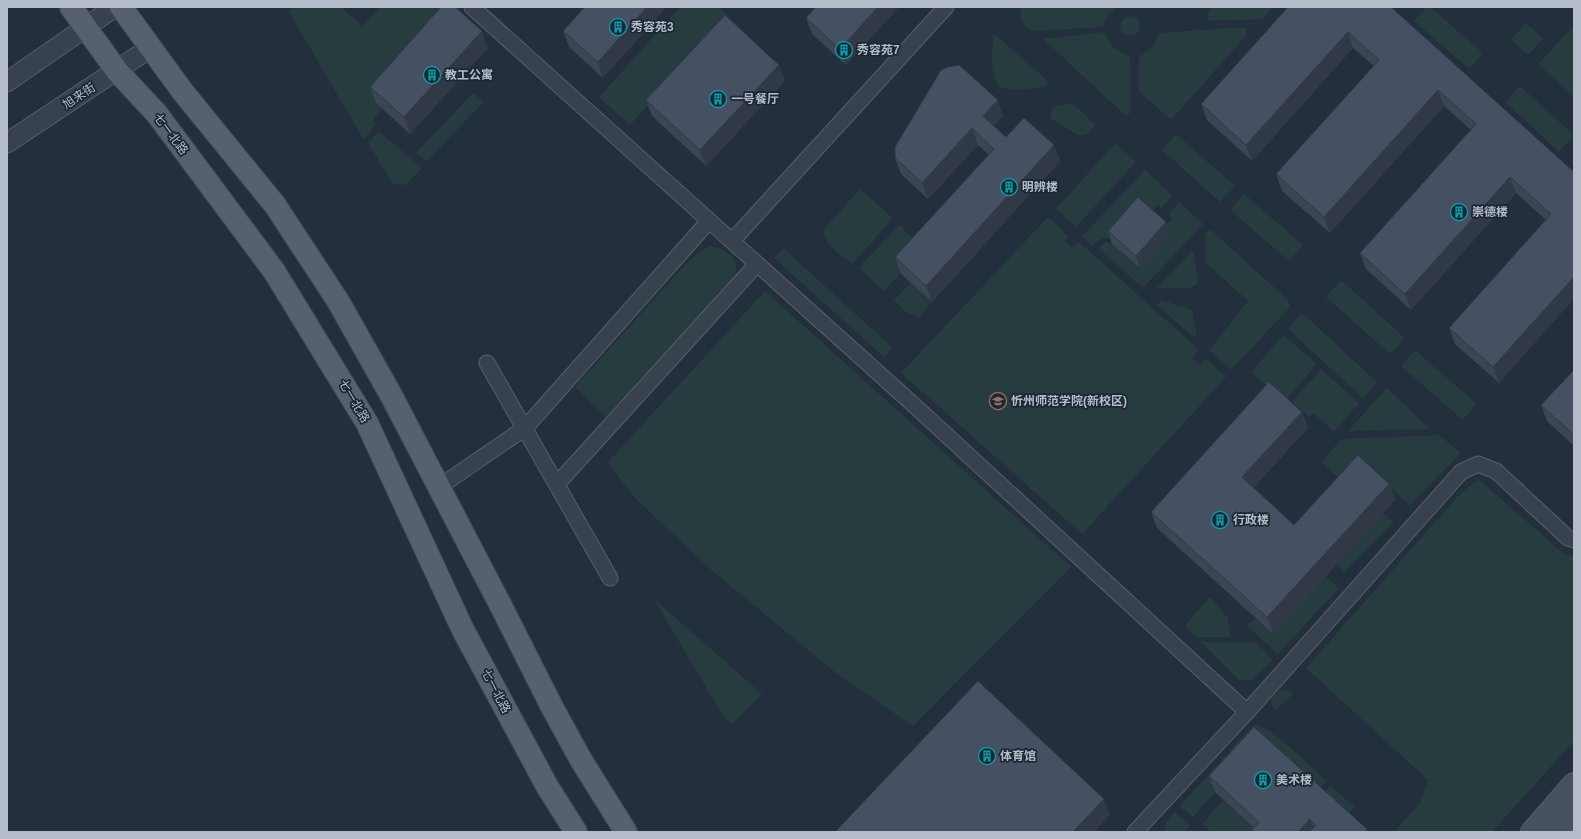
<svg xmlns="http://www.w3.org/2000/svg" width="1581" height="839" font-family="Helvetica,'Noto Sans SC',sans-serif">
	<style>
		.green { fill: #263c3f }
		.lines { fill: none; stroke-linecap: round; stroke-linejoin: round }
		.minor-casing { stroke: #565f6c; stroke-width: 17 }
		.tertiary-casing { stroke: #565f6c; stroke-width: 21 }
		.secondary-casing { stroke: #565f6c; stroke-width: 24 }
		.primary-casing { stroke: #414a57; stroke-width: 24 }
		.minor { stroke: #38414e; stroke-width: 15 }
		.tertiary { stroke: #38414e; stroke-width: 19 }
		.secondary { stroke: #465061; stroke-width: 22 }
		.primary { stroke: #56606e; stroke-width: 22 }
		.wall { fill: #3b4654 }
		.shaded-wall { fill: #303945 }
		.building { fill: #455162; stroke: #303945 }
		.labels { text-anchor: middle; stroke-width: 3.5; stroke-linejoin: round; paint-order: stroke }
		.poi-label { font-size: 12px; font-weight: bold; fill: #b4bcc9; stroke: #1d2633; text-anchor: start }
		.street-label { font-size: 12px; fill: #b4bcc9; stroke: #1d2633 }
	</style>
	<rect width="100%" height="100%" fill="#242f3e"/>
	<path class="green" d="M292 7H341L362 26 380 7H447L376 102 382 108 373 120 376 124 364 140 289 12Z
		M680 7H719L729 16 630 125 599 97Z
		M1021 7H1117L1107 16 1103 27 1032 31C1022 25 1019 18 1021 7Z
		M1212 7H1273L1263 19 1210 21 1207 18V14Z
		M1427 7H1430L1483 53 1469 69 1414 21Z
		M1120 26a10 10 0 1 1 20 0a10 10 0 1 1-20 0Z
		M1526 23 1543 39 1528 55 1511 39Z
		M1574 26V97L1538 64Z
		M1243 27 1247 29 1245 37 1171 120 1139 91V57L1154 45 1159 33Z
		M1104 32 1113 47 1130 57 1131 111 1129 114 1125 115 1043 39Z
		M994 35H996L1048 81 1047 85 1043 87C1032 88 1018 91 1006 89 987 86 993 51 993 37Z
		M1520 86 1574 135 1559 152 1505 102Z
		M473 93 484 102 426 162 416 153Z
		M1069 104 1075 105 1095 125C1092 129 1086 137 1079 135 1077 135 1057 121 1051 119 1049 105 1058 105 1069 104Z
		M379 131 422 168 405 185 393 184 368 143Z
		M1176 134 1235 186 1220 202 1162 150Z
		M1115 143 1136 162 1076 227 1056 209Z
		M1145 170 1173 196 1161 208 1158 205 1117 238H1103L1092 246 1082 236Z
		M860 189 893 218 852 264C842 255 821 243 824 229Z
		M1244 194 1303 245 1289 261 1230 210Z
		M1179 202 1203 224 1143 288 1098 248 1106 242 1112 244 1140 268 1163 228 1172 219 1169 214Z
		M1048 217 1069 237 1065 241 1072 248 1079 242 1199 350 1192 358 1200 365 1206 359 1226 377 1082 534 901 373Z
		M899 225 924 248 884 291 859 268Z
		M1210 229 1288 300 1290 307 1231 370 1209 350 1248 301 1206 263 1205 235Z
		M710 246C726 250 740 257 735 276L606 417 575 387 685 265 699 252Z
		M783 248 893 348 884 357 774 258Z
		M1193 250 1198 279 1197 284 1190 288H1157Z
		M1341 280 1405 338 1390 354 1326 297Z
		M911 283 932 302 919 318 905 311 894 300Z
		M765 291 1071 567 913 726 836 673 710 569 633 496 608 462Z
		M1161 300 1192 310 1197 335 1192 336 1157 305Z
		M1302 313 1377 382 1363 398 1288 329Z
		M1283 335 1317 364 1285 401 1251 372Z
		M1415 350 1477 404 1463 420 1401 366Z
		M1321 369 1359 403 1334 432 1313 413 1309 417 1292 402Z
		M1387 388 1430 429 1348 431Z
		M1439 435 1461 453 1410 505 1362 462 1344 483 1322 462 1341 439Z
		M1478 479 1563 553 1574 556V741L1492 832H1394L1420 803 1428 780 1306 668 1459 495Z
		M1383 513 1394 522 1344 572 1336 564Z
		M1325 576 1339 588 1278 654 1247 626 1255 618 1273 633Z
		M1210 597 1228 618 1230 637H1196L1187 629V623Z
		M653 598 762 694 733 723 726 721Z
		M1201 642H1255L1273 660 1252 680H1239Z
		M1289 690 1293 694 1275 711C1265 697 1275 691 1289 690Z
		M1254 725C1271 725 1312 768 1326 781L1315 793 1241 763 1229 751Z
		M1225 756 1238 767 1193 817 1180 806Z
		M1330 786 1355 807 1344 819 1320 798Z
		M1223 800 1258 832H1211L1202 824Z
		M1175 812 1190 825 1184 832H1166C1161 824 1170 818 1175 812Z"/>
	<g class="lines">
		<g class="minor-casing">
			<path id="minor" d="M472 7 916 407 1247 712 1461 472 1478 464 1496 471 1568 538 1574 540
				M732 241 946 7
				M487 363 610 578
				M557 484 757 264
				M439 487 525 428 709 221
				M1135 832 1247 712"/>
		</g>
		<g class="tertiary-casing">
			<path id="tertiary" d="M7 82 115 7
				M7 143 150 48"/>
		</g>
		<g class="secondary-casing">
			<path id="secondary" d="M1532 832 1574 784
				M1556 832 1574 812"/>
		</g>
		<g class="primary-casing">
			<path id="primary" d="M71 7 117 71 157 114 274 271 367 423 463 630 547 786 576 832
				M121 7 183 92 275 205 338 301 391 395 502 608 552 707 581 760 626 832"/>
		</g>
		<use href="#minor" class="minor"/>
		<use href="#tertiary" class="tertiary"/>
		<use href="#secondary" class="secondary"/>
		<use href="#primary" class="primary"/>
	</g>
	<path class="wall" d="M585 7 603 78 569 47 563 31Z
		M816 7H899L846 65 812 34 806 18Z
		M1391 7 1574 172 1499 383 1455 344 1449 328 1546 220 1516 193 1411 310 1366 269 1360 253 1471 130 1444 106 1330 233 1282 191 1276 174 1374 66 1353 48 1252 161 1207 120 1201 104Z
		M488 48 410 134 376 103 370 87Z
		M785 81 706 166 652 116 646 100Z
		M1003 116 994 126 1006 137 1054 145 1060 161 932 302 901 274 895 257 989 155 978 145 928 199 901 174 895 158Z
		M1166 222 1170 234 1140 268 1112 244 1108 231Z
		M1574 370V446L1547 421 1541 405Z
		M1302 412 1308 428 1253 488 1294 525 1389 484 1395 500 1273 634 1157 528 1151 512Z
		M1209 776 1367 829 1368 832H1253L1252 830 1254 828 1215 792Z"/>
	<path class="shaded-wall" d="M647 7H667L603 78 598 62Z
		M878 7H899L846 65 840 49Z
		M482 31 488 48 410 134 404 117Z
		M1348 32 1353 48 1252 161 1246 145Z
		M779 65 785 81 706 166 700 150Z
		M1438 90 1444 106 1330 233 1324 217Z
		M998 100 1003 116 989 132 983 116Z
		M972 128 978 145 928 199 922 183Z
		M1054 145 1060 161 932 302 926 286Z
		M1510 177 1516 193 1411 310 1405 294Z
		M1166 222 1170 234 1140 268 1136 256Z
		M1574 277V299L1499 383 1493 367Z
		M1302 412 1308 428 1248 493 1242 477Z
		M1389 484 1395 500 1273 634 1267 617Z
		M1104 799 1110 815 1094 832H1073Z
		M1310 819 1315 832H1298Z"/>
	<path class="building" d="M441 7H455L482 31 404 117 370 87Z
		M585 7H647L598 62 563 31Z
		M816 7H878L840 49 806 18Z
		M1288 7H1391L1574 172V277L1493 367 1449 328 1551 214 1510 177 1405 294 1360 253 1476 124 1438 90 1324 217 1276 174 1379 60 1348 32 1246 145 1201 104Z
		M725 15 779 65 700 150 646 100Z
		M959 65 998 100 983 116 1006 137 1024 118 1054 145 926 286 895 257 994 149 972 128 922 183 895 158V147L941 70 948 67Z
		M1138 197 1166 222 1136 256 1108 231Z
		M1574 370V435L1541 405Z
		M1269 382 1302 412 1242 477 1294 525 1358 455 1389 484 1267 617 1151 512Z
		M978 681 1104 799 1073 832H835Z
		M1254 727 1367 829 1364 832H1309L1316 825 1310 819 1298 832H1255L1252 830 1259 822 1209 776Z"/>
	<defs>
		<g id="building-ring" transform="scale(0.9)"><circle r="9.5" fill="#1d2633" stroke="#0f9aa8" stroke-width="1.5"/><path d="M-4-6H4V6H1V3H-1V6H-4ZM-2.5-4.3h1.7v1.8h-1.7ZM.8-4.3h1.7v1.8H.8ZM-2.5-1h1.7V.8h-1.7ZM.8-1h1.7V.8H.8Z" fill="#0f9aa8"/></g>
		<g id="university-ring" transform="scale(0.9)"><circle r="9.5" fill="#1d2633" stroke="#8d6e63" stroke-width="1.5"/><path d="M0-5L7-2L0 1L-7-2ZM-4 1L0 2.5L4 1V4Q0 6-4 4Z" fill="#8d6e63"/></g>
	</defs>
	<g fill-rule="evenodd">
		<use href="#building-ring" x="618" y="27"/>
		<use href="#building-ring" x="844" y="50"/>
		<use href="#building-ring" x="432" y="75"/>
		<use href="#building-ring" x="718" y="99"/>
		<use href="#building-ring" x="1009" y="187"/>
		<use href="#building-ring" x="1459" y="212"/>
		<use href="#university-ring" x="998" y="401"/>
		<use href="#building-ring" x="1220" y="520"/>
		<use href="#building-ring" x="987" y="756"/>
		<use href="#building-ring" x="1263" y="780"/>
	</g>
	<g class="labels">
		<g class="poi-label">
			<text x="631" y="31">秀容苑3</text>
			<text x="857" y="54">秀容苑7</text>
			<text x="445" y="79">教工公寓</text>
			<text x="731" y="103">一号餐厅</text>
			<text x="1022" y="191">明辨楼</text>
			<text x="1472" y="216">崇德楼</text>
			<text x="1011" y="405">忻州师范学院(新校区)</text>
			<text x="1233" y="524">行政楼</text>
			<text x="1000" y="760">体育馆</text>
			<text x="1276" y="784">美术楼</text>
		</g>
		<g class="street-label">
			<text transform="translate(79 96) rotate(-33)" y="4">旭来街</text>
			<text transform="translate(171 134) rotate(53)" y="4">七一北路</text>
			<text transform="translate(354 401) rotate(59)" y="4">七一北路</text>
			<text transform="translate(496 691) rotate(62)" y="4">七一北路</text>
		</g>
	</g>
	<rect width="1581" height="839" fill="none" stroke="#b4bcc9" stroke-width="16"/>
</svg>
